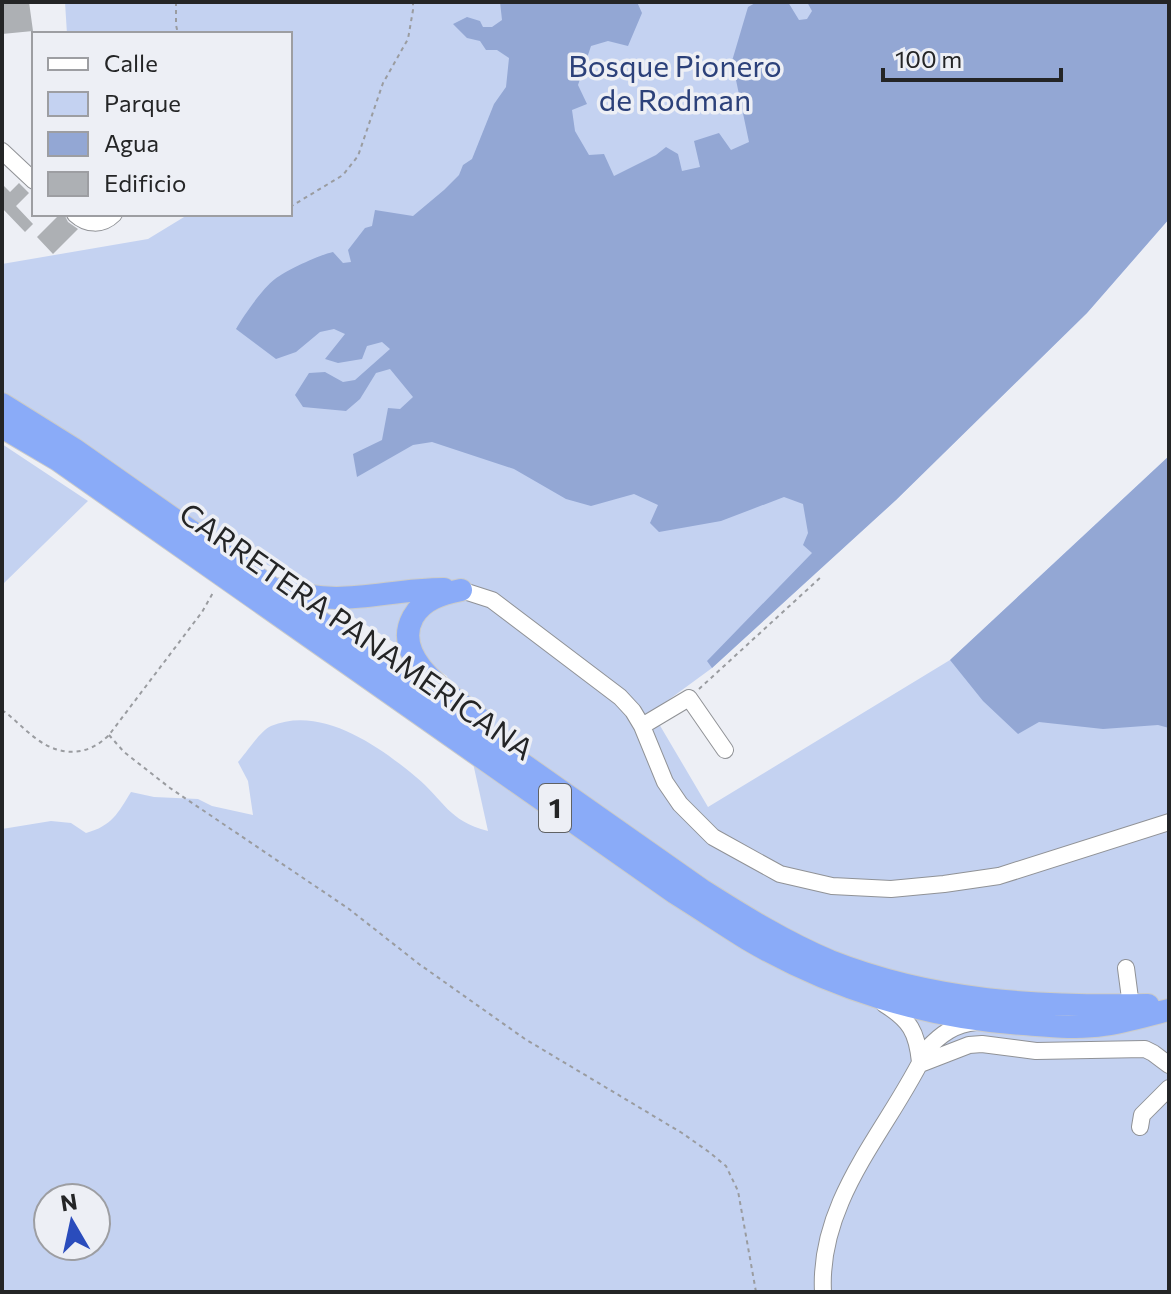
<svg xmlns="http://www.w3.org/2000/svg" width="1171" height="1294" font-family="Commissioner,sans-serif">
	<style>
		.green { fill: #c4d2f1; fill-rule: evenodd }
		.water { fill: #93a7d4 }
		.building { fill: #adb0b4 }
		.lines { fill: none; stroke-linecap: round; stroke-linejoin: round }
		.minor-casing { stroke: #909296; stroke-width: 18 }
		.highway-casing { stroke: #cacbcb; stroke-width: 24 }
		.path { stroke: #9a9ca0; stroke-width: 2; stroke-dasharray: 4 4; stroke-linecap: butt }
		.minor { stroke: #fff; stroke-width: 16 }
		.highway { stroke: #8aabf8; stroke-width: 22 }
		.labels { text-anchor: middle; stroke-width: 7; stroke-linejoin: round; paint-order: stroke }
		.shield { fill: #edeff5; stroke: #606264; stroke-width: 2 }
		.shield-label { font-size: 28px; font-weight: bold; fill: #242526 }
		.park-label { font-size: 30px; fill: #2c417a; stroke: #edeff5 }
		.street-label { font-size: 30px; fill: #242526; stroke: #edeff5 }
	</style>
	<rect width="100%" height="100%" fill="#edeff5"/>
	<path class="green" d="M65 2H1169V219L1087 313 896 500 712 668 652 712 708 807 950 660 1169 456V1292H2V829L51 821 71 823 86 833C112 826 118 813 131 792L154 797 198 799 212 806 253 815 248 781 238 762C246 753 261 730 271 726 321 705 379 746 416 777 444 800 448 821 488 831L473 763 447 676 281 571 243 554 2 396V264L148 239 189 214H290V34H67ZM48 1198H96V1246H48Z
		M2 444 88 501 2 585Z"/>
	<path class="water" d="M500 2H637L642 13 628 46 608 41 591 46 578 85 587 104 572 110 575 131 589 155 604 154 614 176 656 155 666 147 678 154 682 171 700 167 694 141 719 133 731 150 749 142 732 61 748 7 757 2H788L799 20 807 19 812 11 807 2H1169V219L1087 313 896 500 712 668 707 661 812 553 803 545 808 533 803 504 784 497 721 521 659 532 650 523 658 505 634 494 591 506 566 499 514 469 432 442 413 445 357 477 353 454 382 440 388 408 400 409 413 397 390 369 376 373 360 399 346 411 303 407 295 395 309 373 325 372 343 382 355 380 390 349 382 342 367 346 362 359 338 363 325 359 345 334 334 329 320 332 296 352 276 359 236 329C244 315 262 289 275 279 287 270 319 255 333 252L343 263 351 262 348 250 365 228 372 226 375 210 413 216 444 190 459 175 463 165 472 159 494 104 506 87 509 58 497 50H486L480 41 467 38 453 24 467 17 480 21 483 27H492L502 20Z
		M1169 456V728L1158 725 1103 729 1039 722 1018 734 983 701 950 660Z"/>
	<path class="building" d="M29 2 33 31 2 34V4Z
		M19 183 29 193 16 206 33 224 25 232 2 208V184L10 192Z
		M60 214H64L68 222 78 229 53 254 37 237Z"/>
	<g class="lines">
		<g class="minor-casing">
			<path id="minor" d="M2 151 34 181
				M75 214C87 225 102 226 114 214
				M461 590 492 600 620 697 633 711 642 726 665 782 680 804 713 837 780 874 832 886 891 889 944 884 999 876 1169 822
				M642 726 689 698 725 750
				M1126 968 1131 1006
				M884 1004C910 1020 917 1032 920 1062
				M920 1064 969 1045 982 1044 1036 1051 1145 1049 1153 1053 1169 1065
				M1140 1127 1142 1115 1169 1088
				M823 1292C818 1198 890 1128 927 1049 941 1034 955 1024 976 1022"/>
		</g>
		<g class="highway-casing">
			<path id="highway" d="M2 404 74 449 702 890C743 916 785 942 830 961 934 1002 1038 1007 1148 1005
				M2 427 58 460 675 893C699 908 723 924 747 939 832 989 927 1018 1024 1024 1050 1026 1078 1029 1104 1025 1125 1022 1148 1015 1169 1010
				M281 589C342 609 384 589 444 589
				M461 590C442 594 423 599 413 617 390 659 452 696 480 719"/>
		</g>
		<path class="path" d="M176 2V25L178 34
			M290 207 343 175 358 156 383 83 408 39 413 10V2
			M699 689 821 577
			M2 710C15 719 25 731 38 740 62 757 88 756 109 735L202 612 214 591
			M109 735 124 752 170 788 349 909 419 964 525 1039 682 1133 709 1152 726 1166 738 1191 756 1292"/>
		<use href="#minor" class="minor"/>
		<use href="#highway" class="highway"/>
	</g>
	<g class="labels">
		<rect class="shield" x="539" y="784" width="32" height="48" rx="6"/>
		<g class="shield-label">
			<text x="555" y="818">1</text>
		</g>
		<g class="park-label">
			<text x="675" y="77">Bosque Pionero<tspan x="675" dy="34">de Rodman</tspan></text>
		</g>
		<g class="street-label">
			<text transform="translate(356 632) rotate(35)" y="10">CARRETERA PANAMERICANA</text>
		</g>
	</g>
	<rect width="1171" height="1294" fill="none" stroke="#242526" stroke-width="8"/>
	<rect x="32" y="32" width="260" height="184" fill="#edeff5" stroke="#9d9ea2" stroke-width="2"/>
	<rect x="48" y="58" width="40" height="12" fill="#ffffff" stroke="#9d9ea2" stroke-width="2"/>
	<text x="104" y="72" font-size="24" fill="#242526">Calle</text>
	<rect x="48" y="92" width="40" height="24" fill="#c4d2f1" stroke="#9d9ea2" stroke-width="2"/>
	<text x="104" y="112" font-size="24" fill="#242526">Parque</text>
	<rect x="48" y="132" width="40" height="24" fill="#93a7d4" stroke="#9d9ea2" stroke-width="2"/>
	<text x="104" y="152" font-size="24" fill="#242526">Agua</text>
	<rect x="48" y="172" width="40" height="24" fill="#adb0b4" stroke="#9d9ea2" stroke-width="2"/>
	<text x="104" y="192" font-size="24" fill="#242526">Edificio</text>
	<g transform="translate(72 1222) rotate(351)"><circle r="38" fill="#edeff5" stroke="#9d9ea2" stroke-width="2"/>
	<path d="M0-6L14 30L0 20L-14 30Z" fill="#2a4cbc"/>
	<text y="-12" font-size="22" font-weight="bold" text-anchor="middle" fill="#242526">N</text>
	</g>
	<path d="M883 68v12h178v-12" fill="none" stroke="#242526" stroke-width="4"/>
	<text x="895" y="68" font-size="24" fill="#242526" stroke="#edeff5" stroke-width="6" paint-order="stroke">100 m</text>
</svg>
